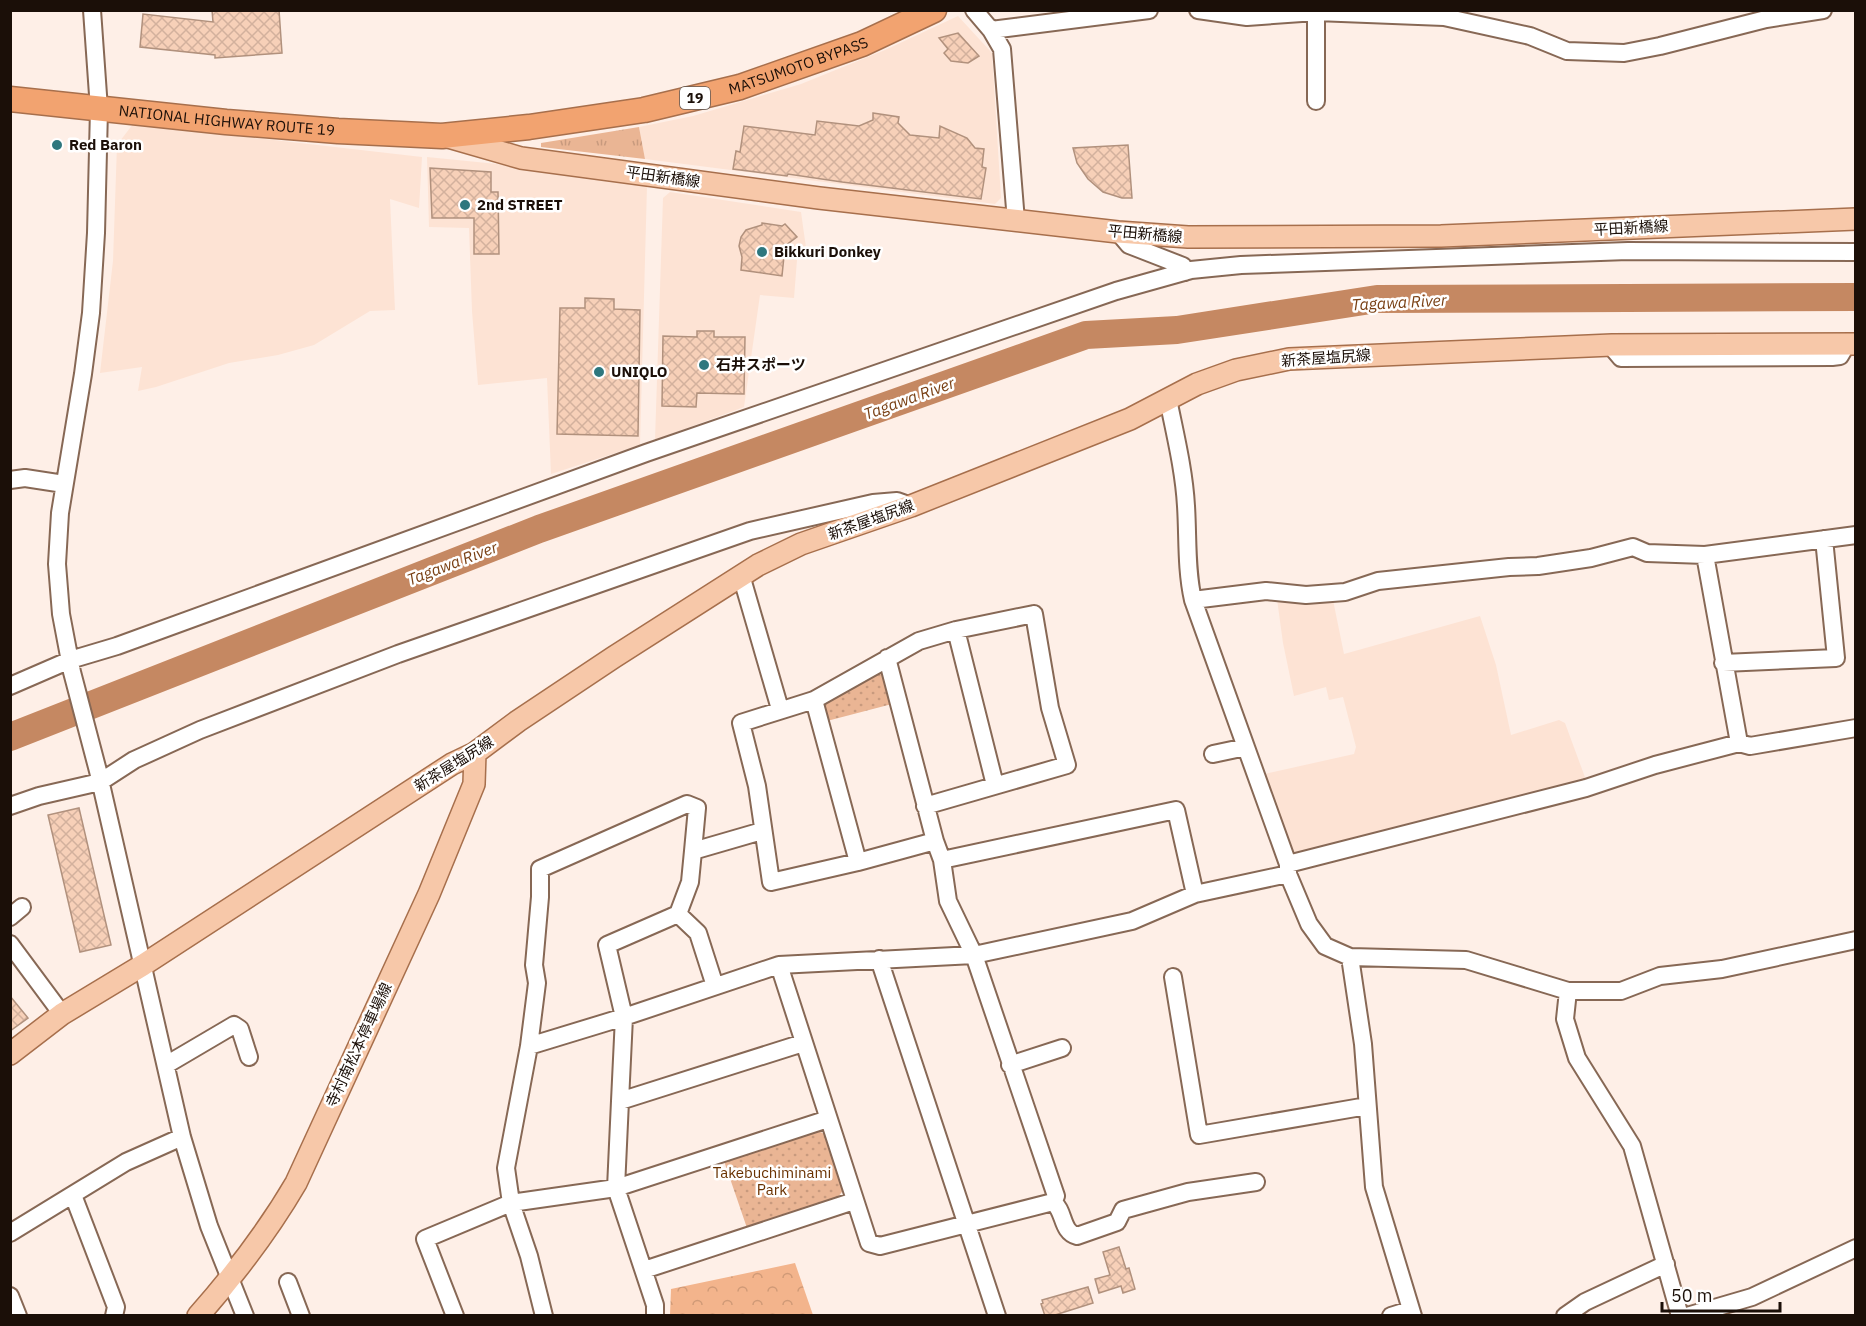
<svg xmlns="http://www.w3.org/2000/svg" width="1866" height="1326" font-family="'IBM Plex Sans','Noto Sans JP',sans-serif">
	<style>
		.built { fill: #fde3d4 }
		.grass { fill: url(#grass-tufts) }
		.forest { fill: url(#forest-crowns) }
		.park { fill: url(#park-dots) }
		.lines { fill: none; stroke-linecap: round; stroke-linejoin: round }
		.river { stroke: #c58862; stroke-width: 28 }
		.building { fill: url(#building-cross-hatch); stroke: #b1917d; stroke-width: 1.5 }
		.minor-casing { stroke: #876855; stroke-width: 20 }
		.major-casing { stroke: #a76f4c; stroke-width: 24 }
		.highway-casing { stroke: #a76f4c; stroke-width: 27 }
		.minor { stroke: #fff; stroke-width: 16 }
		.major { stroke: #f7c8a9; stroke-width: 21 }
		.highway { stroke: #f2a370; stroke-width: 24 }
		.poi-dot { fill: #2e777e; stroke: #fff; stroke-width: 2 }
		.labels { text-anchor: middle; stroke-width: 5; stroke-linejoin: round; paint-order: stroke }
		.shield { fill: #fff; stroke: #5f5752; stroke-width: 1.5 }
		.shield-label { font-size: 14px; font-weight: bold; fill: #1b0f08 }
		.street-label { font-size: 15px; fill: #1b0f08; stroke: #fff }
		.poi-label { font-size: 15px; font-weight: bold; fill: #1b0f08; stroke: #fff; text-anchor: start }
		.park-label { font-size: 15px; fill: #693100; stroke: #fff }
		.water-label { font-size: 16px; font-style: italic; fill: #794014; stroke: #fff }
	</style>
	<defs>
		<pattern id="grass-tufts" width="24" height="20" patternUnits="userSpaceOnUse" patternTransform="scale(1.5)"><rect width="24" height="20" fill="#eab594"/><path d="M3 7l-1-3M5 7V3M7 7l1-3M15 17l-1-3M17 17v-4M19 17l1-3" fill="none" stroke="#c89a7e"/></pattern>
		<pattern id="forest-crowns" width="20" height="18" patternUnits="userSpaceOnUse" patternTransform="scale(1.5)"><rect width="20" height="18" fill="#f3b48c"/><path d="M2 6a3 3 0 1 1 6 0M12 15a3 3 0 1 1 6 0" fill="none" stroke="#d09a77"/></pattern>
		<pattern id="park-dots" width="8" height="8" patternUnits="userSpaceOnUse" patternTransform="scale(1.5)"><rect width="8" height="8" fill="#eab594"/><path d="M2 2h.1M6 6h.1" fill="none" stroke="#c89a7e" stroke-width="1.8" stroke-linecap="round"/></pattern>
		<pattern id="building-cross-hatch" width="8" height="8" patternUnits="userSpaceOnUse" patternTransform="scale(1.5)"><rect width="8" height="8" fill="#f7d0b8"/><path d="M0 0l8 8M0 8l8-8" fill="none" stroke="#d3b19d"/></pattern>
	</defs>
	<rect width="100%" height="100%" fill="#feefe7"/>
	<path class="built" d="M958 16 992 53 1001 198 995 204 645 159 639 127 693 116 801 84 885 50Z
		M133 124 422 157 419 208 390 199 395 310 370 311 314 345 278 355 229 363 156 387 138 391 142 367 100 373 113 261 117 145Z
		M427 157 497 164 647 186 640 445 551 474 547 378 478 385 472 311 469 228 429 227Z
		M670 192 801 212 807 255 797 260 794 298 760 295 744 407 655 440 663 198Z
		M1277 599 1333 600 1344 654 1480 616 1496 665 1511 735 1559 720 1565 723 1586 780 1358 841 1290 855 1260 775 1354 754 1356 747 1343 697 1329 700 1326 687 1294 696 1283 643Z"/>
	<path class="grass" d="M639 127 645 159 541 147V143Z"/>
	<path class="forest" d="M795 1263 813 1315H670L671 1289Z"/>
	<path class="park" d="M876 673 884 675 892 704 827 721 823 710 827 701Z
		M817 1130 826 1135 845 1188 838 1197 747 1228 724 1161Z"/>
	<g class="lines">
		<path class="river" d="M10 737 539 529 1086 335 1177 330 1377 299 1856 297"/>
	</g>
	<path class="building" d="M212 10H279L282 53 215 58V55L140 47 143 14 213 22Z
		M958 33 979 56 968 63 951 61 944 53 948 49 939 38Z
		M873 113 899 117 898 123 910 135 939 138 940 126 967 138 975 148 984 149 982 167 986 168 981 199 842 182 788 174 787 176 733 169 736 151 740 152 744 126 815 135 817 121 859 126 873 120Z
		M1128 145 1132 198H1122L1103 192 1088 179 1077 163 1073 148Z
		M430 168 491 172V192H498L499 254H474V218H432Z
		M762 223 782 226 785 224 797 237 785 246 782 276 741 270 742 257 739 246 741 237 746 230 762 225Z
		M585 298 614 299V309L640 310 638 436 557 434 560 308H585Z
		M697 331H714V337H745L744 394 697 393 696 407 662 406 663 336 697 337Z
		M79 808 111 945 80 952 48 815Z
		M10 996 28 1018 10 1031Z
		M1119 1247 1126 1269 1129 1268 1135 1289 1123 1293 1121 1286 1099 1293 1095 1279 1110 1275 1103 1252Z
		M1088 1287 1093 1303 1052 1316H1045L1041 1304 1043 1303 1042 1300Z"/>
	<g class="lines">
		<g class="minor-casing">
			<path id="minor" d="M92 10 99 109 96 233 91 313 83 374 60 513 57 564 61 614 72 672 98 771 182 1137 209 1226 245 1316
				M974 10 991 30 1002 49 1016 221
				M1198 10 1247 17 1316 12 1444 17 1530 36 1567 51 1624 53 1660 46 1766 19 1823 10
				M1316 12V101
				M991 30 1149 10
				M1118 232 1129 245 1183 266 1185 272
				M1610 345 1621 358 1832 357 1840 356 1847 344
				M1168 399C1175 434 1184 470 1186 506 1188 537 1186 569 1193 600L1288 864
				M10 480 25 478 64 484
				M1705 555 1856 535
				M741 575 780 709
				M1193 600 1266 591 1306 595 1345 592 1378 581 1509 567 1538 566 1591 558 1633 547 1647 553 1705 555 1739 743 1655 765 1586 788 1288 864V874L1309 924 1325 946 1350 957 1466 960 1568 991H1621L1660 976 1722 969 1856 940
				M956 630 995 785
				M887 658 935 841
				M1723 663 1836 658 1824 539
				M10 686 70 660 117 646 646 453 1116 291 1191 270 1241 265 1628 251 1856 252
				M814 700 858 862
				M1739 743 1750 746 1856 728
				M1213 754 1246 747
				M10 806 39 796 100 782 134 760 200 730 398 654 750 531 873 503 897 501 911 506
				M925 806 1067 765 1050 708 1034 614 956 630 919 641 814 700 741 723 757 786 771 882 858 862 935 841 942 860 948 901 974 955 1056 1196 1053 1202
				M942 860 1176 810 1195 894
				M678 914 698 933 715 986
				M10 917 22 907
				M10 944 62 1014
				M1350 957 1363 1044 1374 1187 1413 1316
				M879 959 997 1316
				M779 965 869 1243 880 1246 1053 1202
				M1173 977 1199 1135 1367 1106
				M1568 991 1565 1019 1577 1058 1632 1146 1680 1316
				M529 1046 624 1017 779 965 974 955 1132 921 1195 894 1288 874
				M166 1065 234 1025 240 1029 249 1057
				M1010 1065 1062 1048
				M620 1101 624 1017 607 945 678 914 690 882 693 851 762 831
				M73 1195 116 1307 114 1316
				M1053 1202C1065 1211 1061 1232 1077 1236L1117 1222 1123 1210 1188 1192 1256 1182
				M10 1233 126 1162 182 1137
				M644 1270 854 1201
				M288 1282 301 1316
				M10 1296 18 1316
				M455 1316 425 1239 511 1203 616 1188 828 1119
				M544 1316 529 1256 511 1203 506 1168 529 1046 537 983 534 965 540 897V869L687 804 697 808 693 851
				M655 1316V1305L616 1188 620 1101 803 1043
				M1391 1316 1410 1310
				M1565 1316 1585 1302 1666 1264
				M1687 1316 1752 1297 1856 1248"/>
		</g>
		<g class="major-casing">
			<path id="major" d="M448 137 521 158 819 198 1118 232 1188 237 1441 236 1856 219
				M10 1054 62 1014 143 965 452 764 475 753 518 721 614 657 758 565 801 544 911 506 1130 419 1197 384 1236 370 1289 359 1612 345 1856 344
				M198 1316C235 1274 268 1231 296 1183L429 894 474 784 475 753"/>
		</g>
		<g class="highway-casing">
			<g id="highway">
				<path id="s1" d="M10 99 226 122 338 131 442 136 529 127 644 110 740 87 862 44 934 10"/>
			</g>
		</g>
		<use href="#minor" class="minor"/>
		<use href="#major" class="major"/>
		<use href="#highway" class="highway"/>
	</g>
	<g class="poi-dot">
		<circle cx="57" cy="145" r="6"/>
		<circle cx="465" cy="205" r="6"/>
		<circle cx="762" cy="252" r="6"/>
		<circle cx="704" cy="365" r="6"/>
		<circle cx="599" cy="372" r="6"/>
	</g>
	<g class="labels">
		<rect class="shield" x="680" y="87" width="30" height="22" rx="4.5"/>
		<g class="shield-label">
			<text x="695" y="103">19</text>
		</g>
		<g class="street-label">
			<text dy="5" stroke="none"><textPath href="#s1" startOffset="798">MATSUMOTO BYPASS</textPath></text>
			<text dy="5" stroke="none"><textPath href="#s1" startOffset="218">NATIONAL HIGHWAY ROUTE 19</textPath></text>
			<text transform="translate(663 177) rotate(8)" y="5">平田新橋線</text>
			<text transform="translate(1631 228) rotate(-3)" y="5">平田新橋線</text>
			<text transform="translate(1145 234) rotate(5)" y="5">平田新橋線</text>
			<text transform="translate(1326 358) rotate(-4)" y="5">新茶屋塩尻線</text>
			<text transform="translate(871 520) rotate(-20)" y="5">新茶屋塩尻線</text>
			<text transform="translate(454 764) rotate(-32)" y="5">新茶屋塩尻線</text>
			<text transform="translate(359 1045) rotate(-65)" y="5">寺村南松本停車場線</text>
		</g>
		<g class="poi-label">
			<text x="69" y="150">Red Baron</text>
			<text x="477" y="210">2nd STREET</text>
			<text x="774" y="257">Bikkuri Donkey</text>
			<text x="716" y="370">石井スポーツ</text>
			<text x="611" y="377">UNIQLO</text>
		</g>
		<g class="park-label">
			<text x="772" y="1178">Takebuchiminami<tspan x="772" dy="17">Park</tspan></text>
		</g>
		<g class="water-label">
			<text transform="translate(1399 302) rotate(-3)" y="6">Tagawa River</text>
			<text transform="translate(909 398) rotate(-20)" y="6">Tagawa River</text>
			<text transform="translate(452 563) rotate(-21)" y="6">Tagawa River</text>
		</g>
	</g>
	<rect width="1866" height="1326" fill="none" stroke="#1b0f08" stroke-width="24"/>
	<path d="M1662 1302v9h118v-9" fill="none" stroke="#1b0f08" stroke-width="3"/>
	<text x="1671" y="1302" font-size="18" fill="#1b0f08" stroke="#ffffff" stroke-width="4.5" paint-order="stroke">50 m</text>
</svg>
